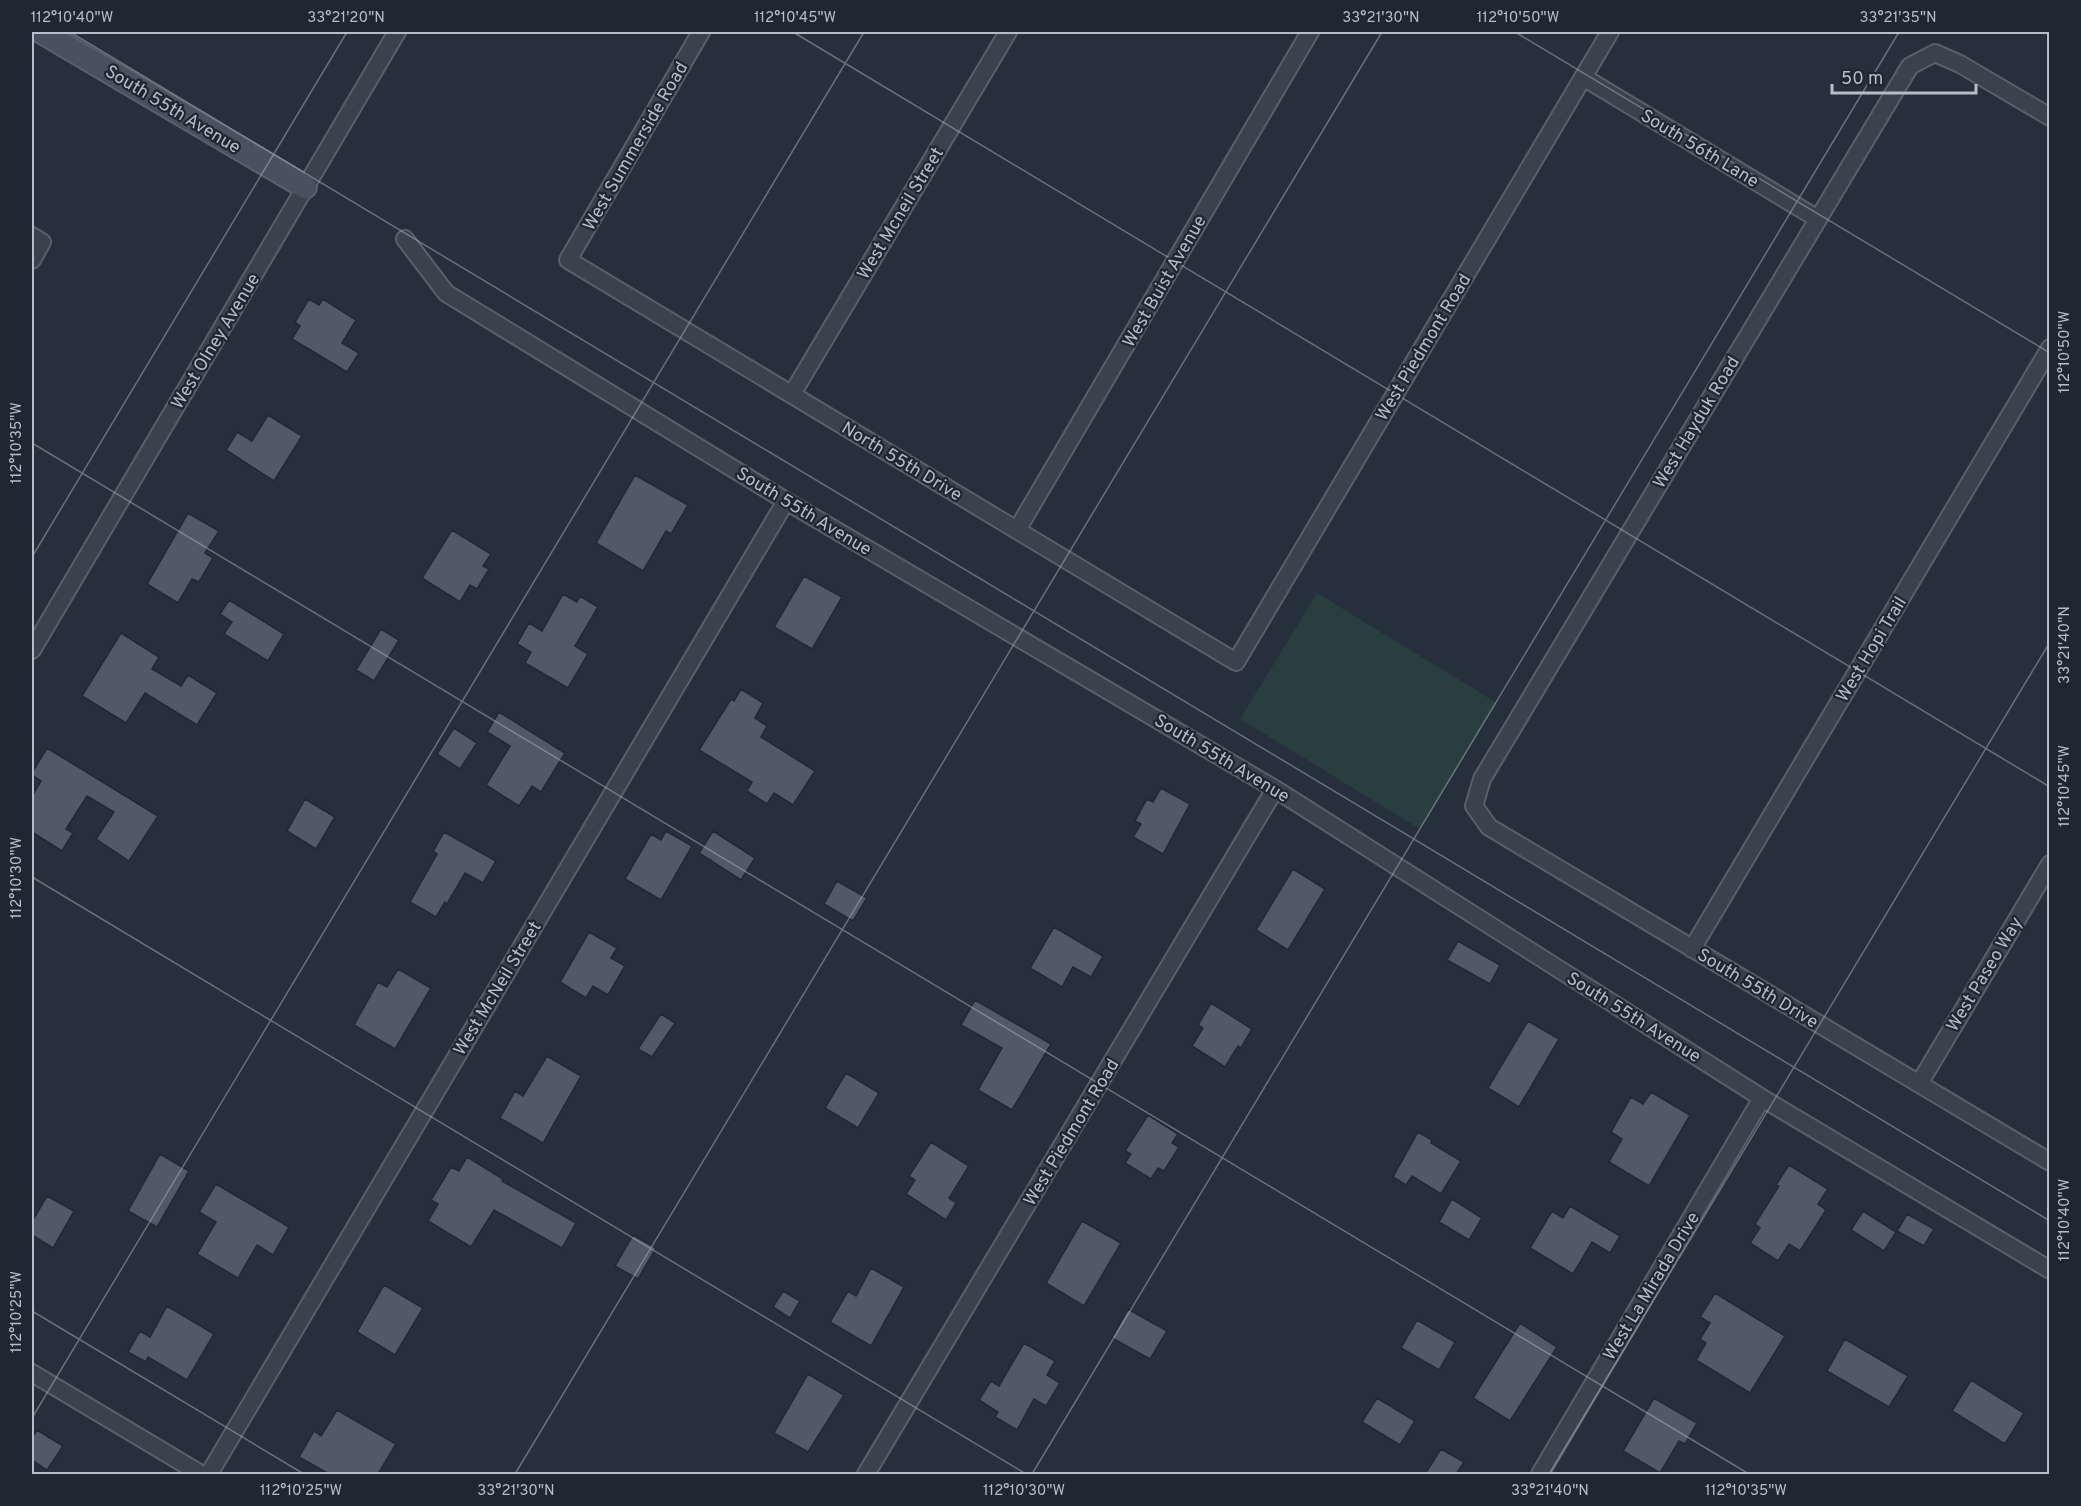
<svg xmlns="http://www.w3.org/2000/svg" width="2081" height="1506" font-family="Overpass,sans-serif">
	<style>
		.green { fill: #293e3e }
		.building { fill: #4f5967; stroke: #202934; stroke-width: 1.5 }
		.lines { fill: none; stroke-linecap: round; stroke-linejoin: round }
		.street-casing { stroke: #57606b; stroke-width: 20 }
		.secondary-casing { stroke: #57606b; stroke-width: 26 }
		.street { stroke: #39424d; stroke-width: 16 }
		.secondary { stroke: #48515f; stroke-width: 22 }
		.ticks { fill: none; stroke: #b5bdc8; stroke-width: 1.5; stroke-opacity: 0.45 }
		.labels { text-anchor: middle; stroke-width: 4.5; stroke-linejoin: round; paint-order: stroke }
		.street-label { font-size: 18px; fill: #b5bdc8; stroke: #1e2732 }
		.neatline { fill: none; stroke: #b5bdc8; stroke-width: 2 }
		.ticks-label { font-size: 15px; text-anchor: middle; fill: #b5bdc8 }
	</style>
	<rect width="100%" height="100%" fill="#26303c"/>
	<path class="green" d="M1317 593 1497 703 1420 829 1240 719Z"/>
	<path class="building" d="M309 299 319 305 323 299 356 320 342 343 359 353 347 372 292 339 300 326 295 322Z
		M268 415 302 436 274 481 226 450 237 432 252 441Z
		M635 475 688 505 671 534 666 531 643 571 596 543Z
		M188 513 219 531 205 553 213 558 199 582 192 579 178 603 147 584Z
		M452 530 491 554 483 566 489 569 477 589 470 585 460 602 422 578Z
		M804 576 842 597 812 649 774 627Z
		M563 594 577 602 580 596 598 607 575 646 588 654 568 688 525 663 531 652 517 644 529 623 542 631Z
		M229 600 284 634 268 661 224 634 232 622 220 614Z
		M381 629 399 640 374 681 356 670Z
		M121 633 159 657 152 669 181 686 188 675 217 693 197 725 145 693 126 723 82 696Z
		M741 689 763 703 755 718 767 726 761 737 815 771 793 805 774 793 767 804 747 791 752 782 699 750 731 699 734 701Z
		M499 712 565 753 541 792 532 786 519 806 486 785 510 746 487 732Z
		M454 728 477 743 460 769 437 754Z
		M47 748 158 816 129 861 96 839 114 812 87 796 66 829 73 833 62 851 32 832V796L41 781 32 775V773Z
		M1161 788 1190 804 1163 854 1133 837 1141 824 1135 821 1147 799 1153 802Z
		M305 799 335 817 316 849 287 831Z
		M666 831 692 846 661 900 625 879 651 834 661 840Z
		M713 831 755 858 741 880 699 853Z
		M444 832 496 861 483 883 465 873 447 904 445 902 436 917 410 902 437 854 433 851Z
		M1293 869 1325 889 1288 950 1256 930Z
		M837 881 867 898 853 921 824 904Z
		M1054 927 1103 956 1091 977 1073 967 1062 987 1030 968Z
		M589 932 617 948 611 958 625 966 608 995 593 986 586 998 560 982Z
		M1458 941 1500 965 1490 984 1447 960Z
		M398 969 431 988 395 1049 354 1025 378 982 387 987Z
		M975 1000 1051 1044 1012 1110 978 1090 1002 1048 961 1025Z
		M1211 1003 1252 1029 1241 1048 1238 1046 1225 1067 1192 1046 1203 1028 1198 1025Z
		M661 1014 675 1023 652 1057 638 1049Z
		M1528 1021 1559 1039 1519 1107 1488 1088Z
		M547 1056 581 1076 543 1143 500 1118 515 1091 523 1096Z
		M846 1073 879 1093 858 1128 825 1108Z
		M1651 1092 1690 1115 1649 1186 1609 1162 1622 1139 1611 1132 1631 1097 1643 1104Z
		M1148 1115 1178 1134 1172 1143 1179 1147 1164 1171 1158 1168 1151 1179 1125 1163 1131 1154 1125 1151Z
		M1418 1132 1432 1140 1431 1143 1461 1161 1441 1194 1412 1176 1406 1185 1393 1177Z
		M931 1142 969 1166 949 1198 956 1203 946 1220 906 1194 915 1180 909 1176Z
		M160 1154 189 1171 157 1227 128 1211Z
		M467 1157 503 1179 502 1181 576 1223 562 1248 494 1210 471 1247 428 1221 438 1204 431 1200 451 1167 459 1171Z
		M1789 1165 1828 1189 1818 1204 1826 1210 1800 1251 1789 1244 1778 1261 1750 1243 1760 1228 1755 1224 1779 1186 1776 1185Z
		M216 1184 289 1227 273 1255 257 1245 238 1278 197 1254 216 1222 199 1212Z
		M47 1196 74 1211 53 1248 32 1235V1222Z
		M1452 1199 1482 1218 1469 1240 1439 1222Z
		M1570 1206 1620 1236 1610 1253 1592 1242 1573 1274 1530 1248 1552 1211 1563 1218Z
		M1863 1211 1896 1232 1884 1251 1851 1230Z
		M1907 1214 1934 1229 1924 1246 1897 1231Z
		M1082 1221 1121 1243 1084 1306 1046 1283Z
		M633 1235 656 1248 638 1279 615 1266Z
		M871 1268 904 1287 871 1346 830 1322 848 1291 856 1296Z
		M384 1285 423 1308 395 1355 357 1332Z
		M783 1291 800 1301 790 1318 773 1307Z
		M1715 1293 1785 1336 1750 1393 1696 1360 1706 1343 1700 1339 1710 1323 1700 1317Z
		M167 1306 214 1334 187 1380 148 1357 146 1362 128 1352 140 1331 150 1337Z
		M1128 1309 1167 1331 1150 1359 1112 1338Z
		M1417 1320 1455 1342 1439 1370 1401 1348Z
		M1520 1323 1557 1347 1510 1421 1473 1398Z
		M1845 1339 1908 1376 1889 1407 1827 1371Z
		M1024 1343 1055 1361 1047 1375 1060 1383 1046 1406 1034 1399 1017 1430 995 1417 998 1412 979 1400 991 1381 999 1386Z
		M808 1374 844 1395 808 1452 774 1433Z
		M1971 1380 2024 1413 2005 1444 1952 1411Z
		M1377 1398 1415 1421 1400 1445 1362 1422Z
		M1654 1398 1697 1423 1685 1444 1679 1441 1660 1473 1623 1451Z
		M337 1410 396 1444 378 1474H329L299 1457 314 1431 321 1436Z
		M37 1430 63 1446 47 1470 32 1460V1438Z
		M1441 1449 1464 1462 1456 1474H1425Z"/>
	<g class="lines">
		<g class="street-casing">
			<path id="street" d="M701 32 568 260 1236 662 1610 32
				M1583 77 1818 219
				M2050 117 1960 64 1935 53 1910 66 1482 779 1474 806 1489 827 2050 1162
				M32 236 42 242 32 260
				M405 239 446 293 786 501 1275 789 1762 1098 2050 1270
				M792 394 1008 32
				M1017 530 1310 32
				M32 650 397 32
				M1692 949 2050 348
				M1919 1084 2050 864
				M32 1373 201 1474
				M209 1474 786 501
				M866 1474 1275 789
				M1540 1474 1762 1098"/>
		</g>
		<g class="secondary-casing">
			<path id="secondary" d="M42 32 305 187"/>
		</g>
		<use href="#street" class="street"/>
		<use href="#secondary" class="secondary"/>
	</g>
	<path class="ticks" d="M70 32 2050 1221M793 32 2050 787M1515 32 2050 353M32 443 1749 1474M32 557 347 32M32 877 1026 1474M32 1311 304 1474M32 1418 864 32M515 1474 1382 32M1032 1474 1899 32M1549 1474 2050 642"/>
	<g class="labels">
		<g class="street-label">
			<text transform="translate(173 109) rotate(31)" y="6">South 55th Avenue</text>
			<text transform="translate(635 146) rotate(-60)" y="6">West Summerside Road</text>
			<text transform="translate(1700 148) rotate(31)" y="6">South 56th Lane</text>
			<text transform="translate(900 213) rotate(-59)" y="6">West Mcneil Street</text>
			<text transform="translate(1164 281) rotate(-60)" y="6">West Buist Avenue</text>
			<text transform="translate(215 341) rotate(-59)" y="6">West Olney Avenue</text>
			<text transform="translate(1423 347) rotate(-59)" y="6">West Piedmont Road</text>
			<text transform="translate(1696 422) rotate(-59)" y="6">West Hayduk Road</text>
			<text transform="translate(902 461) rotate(31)" y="6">North 55th Drive</text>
			<text transform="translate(804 511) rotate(31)" y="6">South 55th Avenue</text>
			<text transform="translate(1871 649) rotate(-59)" y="6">West Hopi Trail</text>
			<text transform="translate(1222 758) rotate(31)" y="6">South 55th Avenue</text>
			<text transform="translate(1984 974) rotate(-59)" y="6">West Paseo Way</text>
			<text transform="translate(497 988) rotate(-59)" y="6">West McNeil Street</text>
			<text transform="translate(1758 988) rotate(31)" y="6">South 55th Drive</text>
			<text transform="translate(1634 1017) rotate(32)" y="6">South 55th Avenue</text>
			<text transform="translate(1071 1132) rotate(-59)" y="6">West Piedmont Road</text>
			<text transform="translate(1651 1286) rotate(-59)" y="6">West La Mirada Drive</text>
		</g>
	</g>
	<rect width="2081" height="1506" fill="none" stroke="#1e2732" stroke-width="66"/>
	<path d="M1832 84v9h144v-9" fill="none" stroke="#b5bdc8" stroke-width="3"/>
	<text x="1841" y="84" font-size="18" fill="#b5bdc8" stroke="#1e2732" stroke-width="4.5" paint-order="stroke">50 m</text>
	<rect x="33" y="33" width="2015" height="1440" class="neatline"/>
	<g class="ticks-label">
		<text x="72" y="22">112°10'40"W</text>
		<text x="346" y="22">33°21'20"N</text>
		<text x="795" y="22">112°10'45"W</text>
		<text x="1381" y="22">33°21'30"N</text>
		<text x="1518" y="22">112°10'50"W</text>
		<text x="1898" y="22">33°21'35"N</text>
		<text transform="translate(2064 352) rotate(-90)" y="5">112°10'50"W</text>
		<text transform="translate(16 443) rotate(-90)" y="5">112°10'35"W</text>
		<text transform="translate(2064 645) rotate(-90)" y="5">33°21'40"N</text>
		<text transform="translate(2064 786) rotate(-90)" y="5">112°10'45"W</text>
		<text transform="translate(16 878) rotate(-90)" y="5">112°10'30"W</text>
		<text transform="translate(2064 1220) rotate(-90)" y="5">112°10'40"W</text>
		<text transform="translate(16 1312) rotate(-90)" y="5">112°10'25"W</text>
		<text x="301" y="1495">112°10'25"W</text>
		<text x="516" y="1495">33°21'30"N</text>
		<text x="1024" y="1495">112°10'30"W</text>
		<text x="1550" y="1495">33°21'40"N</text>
		<text x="1746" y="1495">112°10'35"W</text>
	</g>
</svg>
